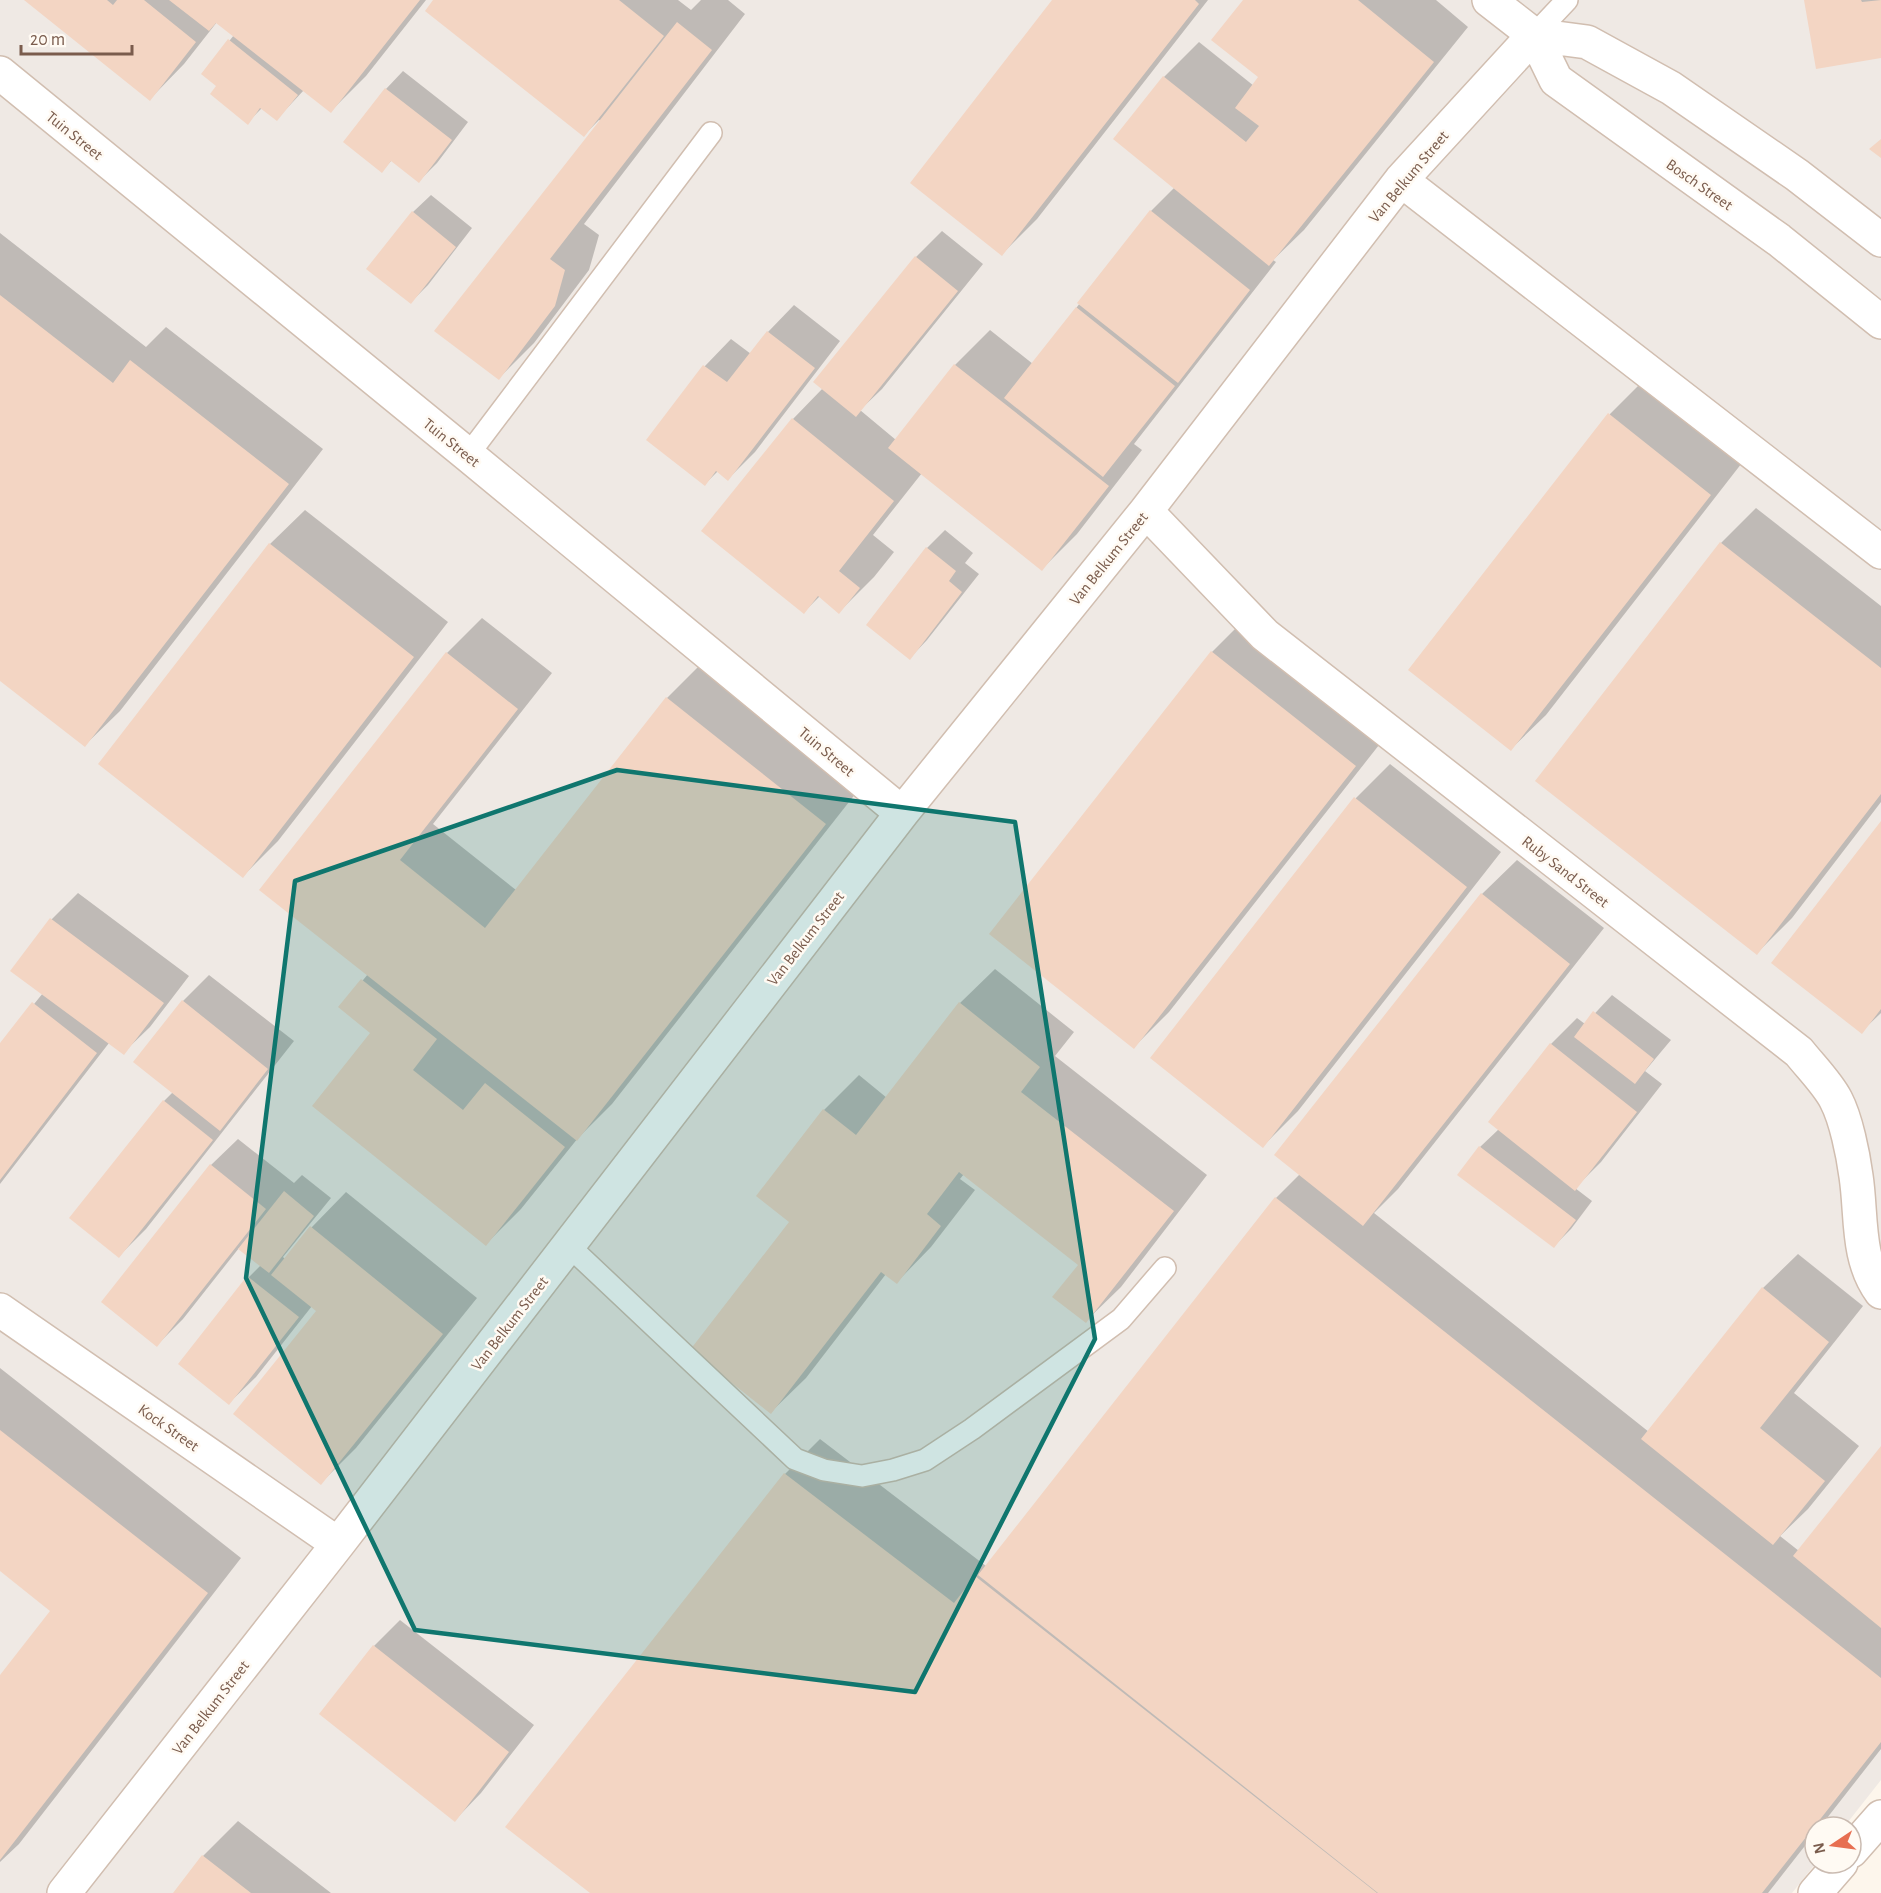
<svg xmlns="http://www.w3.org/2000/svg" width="1881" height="1893" font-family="'Alegreya Sans',sans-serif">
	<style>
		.industrial { fill: #efe9e4 }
		.shadow { fill: #0003 }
		.building { fill: #f3d5c3 }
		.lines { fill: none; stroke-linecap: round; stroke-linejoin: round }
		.service-casing { stroke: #d1beb0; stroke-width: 24 }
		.minor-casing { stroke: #d1beb0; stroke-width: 36 }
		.tertiary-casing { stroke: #d1beb0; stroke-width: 36 }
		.service { stroke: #fff; stroke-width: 21 }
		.minor { stroke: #fff; stroke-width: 33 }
		.tertiary { stroke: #fff; stroke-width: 33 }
		.marked { fill: #0f766e; fill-opacity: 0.2; stroke: #0f766e; stroke-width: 4.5; stroke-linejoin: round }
		.labels { text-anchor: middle; stroke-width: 5; stroke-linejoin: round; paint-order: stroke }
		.street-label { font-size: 16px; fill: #7a5c4d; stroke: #fffaf3 }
	</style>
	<rect width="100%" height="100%" fill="#fdf6ec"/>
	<path class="industrial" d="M0 0H1881V1780L1844 1827H1815L1816 1863 1792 1893H0Z"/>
	<path class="shadow" d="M27 0H426L366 76 331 111 304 90 277 119 262 108 247 123 218 86 203 74 234 35 217 22 184 64 150 99Z
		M435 0H678L691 10 701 0H728L745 14 584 224 599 235 589 270 534 343 499 378 601 121 599 120 584 135Z
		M1054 0H1208L1037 219 1002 254Z
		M1245 0H1436L1468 27 1304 230 1273 260 1276 262 1134 444 1142 450 1077 534 1042 569 922 473 873 535 894 552 874 577 839 612 820 596 804 612 793 419 823 388 916 257 942 231 983 264 882 389 860 410 896 440 955 365 990 330 1033 364 1151 211 1175 187 1115 139 1164 77 1199 42 1254 86 1261 77Z
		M1806 0H1881V57Z
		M403 71 468 122 437 163 419 181 392 160 382 171 386 89Z
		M431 195 472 228 428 285 411 302 413 212Z
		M0 233 146 347 166 327 323 449 120 711 85 745 0 679Z
		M794 305 840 341 755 452 728 479 718 471 705 484 648 440 705 366 731 339 751 354 768 332Z
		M1644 380 1745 459 1546 715 1511 749 1610 414Z
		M1756 508 1881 606V802L1792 918 1757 953 1721 543Z
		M305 510 448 622 278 841 243 876 270 544Z
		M945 530 973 553 965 563 979 574 927 640 910 658 868 624 927 548Z
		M1247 617 1390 731 1169 1012 1134 1047 1212 652Z
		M482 618 552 673 433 824 516 890 667 698 702 663 860 788 612 1104 578 1138 521 1209 486 1244 372 1033 341 1007 368 974 261 890 447 653Z
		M1390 764 1501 852 1298 1111 1263 1146 1356 798Z
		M1881 824V1013L1861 1032Z
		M1517 860 1604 928 1398 1189 1374 1213 1649 1432 1763 1288 1798 1254 1863 1306 1794 1393 1859 1446 1808 1509 1780 1536 1799 1551 1881 1448V1749L1820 1827H1815V1833L1768 1893H593L507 1827 785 1474 820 1439 986 1566 1276 1198 1300 1174 1482 894Z
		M78 893 189 976 150 1027 123 1053 109 1043 0 1184V1046L43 993 13 970 52 919Z
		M995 969 1074 1032 1055 1056 1207 1175 1121 1287 1086 1321 1080 1264 964 1174 960 1179 975 1190 931 1247 897 1282 886 1274 806 1378 771 1412 791 1222 758 1196 824 1110 859 1075 887 1098 960 1003Z
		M209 975 294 1041 146 1229 119 1256 164 1101 173 1092 183 1001Z
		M1612 995 1671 1040 1645 1071 1662 1084 1601 1162 1575 1188 1592 1201 1571 1229 1554 1246 1480 1147 1499 1129 1551 1044 1577 1018 1585 1024Z
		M238 1139 294 1183 302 1175 331 1198 283 1257 285 1259 312 1227 346 1192 477 1298 356 1448 321 1483 318 1311 312 1306 256 1377 229 1403 249 1277 261 1265 239 1248 183 1319 157 1345 103 1302 211 1165Z
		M0 1368 241 1558 19 1844 0 1862V1678L52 1611 0 1569Z
		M400 1620 534 1725 481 1793 455 1820 374 1646Z
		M238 1821 331 1893H174L203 1856Z"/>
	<path class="building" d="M24 0H107L113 5 117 0H144L196 42 150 101Z
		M169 0H420L331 113 216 23 209 31Z
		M433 0H619L664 36 584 137 425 11Z
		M1052 0H1195L1199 4 1002 256 910 183Z
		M1243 0H1358L1434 62 1269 266 1113 139 1163 76 1246 142 1259 126 1235 108 1258 77 1211 40Z
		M1804 0H1861L1862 2 1881 0V58L1816 69Z
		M677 22 712 50 550 259 565 270 555 306 499 380 434 331Z
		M228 39 298 95 277 121 260 108 248 125 210 94 216 86 201 74Z
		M385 88 452 140 419 183 391 161 382 173 343 142Z
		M1881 139V158L1869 149Z
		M1150 210 1250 290 1178 383 1077 303Z
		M412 211 456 247 411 304 366 269Z
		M915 256 958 291 856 417 813 382Z
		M0 295 113 383 130 360 289 484 85 747 0 681Z
		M1076 307 1175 386 1103 477 1004 398Z
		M767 331 815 368 728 481 716 471 705 486 646 440 703 365 727 382Z
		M954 364 1109 486 1042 571 888 448Z
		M1608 413 1711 495 1511 751 1408 670Z
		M792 418 894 501 839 571 860 588 839 614 818 596 804 614 701 531Z
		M1720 542 1881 668V794L1757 955 1535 781Z
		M269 543 414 657 243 878 98 764Z
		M926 547 956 571 949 581 962 592 910 660 866 625Z
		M1211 651 1356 766 1134 1049 989 934Z
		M446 652 518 709 400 860 485 928 666 697 826 824 577 1141 259 890Z
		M1354 797 1467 887 1263 1148 1150 1058Z
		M1881 821V1009L1862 1034 1771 963Z
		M1481 893 1570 964 1363 1226 1274 1155Z
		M50 918 164 1003 124 1055 10 971Z
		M361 979 437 1039 413 1070 463 1110 485 1083 565 1147 486 1246 312 1106 370 1033 338 1007Z
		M182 1000 268 1069 220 1131 133 1062Z
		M32 1002 97 1053 0 1180V1043Z
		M959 1002 1040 1067 1021 1092 1174 1211 1086 1323 1052 1297 1078 1265 959 1172 927 1214 941 1226 897 1284 881 1272 771 1414 690 1350 789 1222 756 1196 823 1109 856 1135Z
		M1593 1011 1654 1059 1635 1084 1574 1037Z
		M1550 1043 1637 1112 1575 1191 1488 1122Z
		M163 1100 213 1140 119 1258 69 1218Z
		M1479 1146 1576 1220 1554 1248 1457 1175Z
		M210 1164 266 1209 157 1347 101 1302Z
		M284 1191 314 1216 269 1273 238 1249Z
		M1275 1197 1881 1678V1742L1762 1893H1378L978 1575Z
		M310 1226 443 1334 321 1485 233 1414 316 1311 271 1275Z
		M247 1276 299 1317 229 1405 178 1364Z
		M1762 1287 1829 1342 1760 1428 1825 1481 1773 1545 1641 1439Z
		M0 1430 208 1593 0 1860V1675L50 1611 0 1571Z
		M1881 1446V1628L1793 1556Z
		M784 1473 954 1603 975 1576 1377 1893H590L505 1827Z
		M373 1645 509 1752 455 1822 319 1714Z
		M202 1855 251 1893H173Z"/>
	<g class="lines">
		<g class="service-casing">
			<path id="service" d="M1534 35 1567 0
				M468 455 711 133
				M569 1246 795 1459 824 1470 862 1476 893 1470 925 1460 972 1429 1121 1319 1165 1268"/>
		</g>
		<g class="minor-casing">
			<path id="minor" d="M1489 0 1534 35 1556 80 1779 240 1881 322
				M1534 35 1587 42 1671 88 1797 175 1881 240
				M0 73 468 455 902 813
				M1401 180 1881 552
				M1146 511 1265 635 1799 1052C1810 1066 1828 1084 1836 1100 1846 1119 1853 1154 1856 1176 1862 1215 1856 1258 1881 1292
				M0 1310 338 1544
				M64 1893 338 1544 902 813 1146 511 1401 180 1534 35"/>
		</g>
		<g class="tertiary-casing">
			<path id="tertiary" d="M1851 1851 1881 1817
				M1815 1893 1841 1863"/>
		</g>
		<use href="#service" class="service"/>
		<use href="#minor" class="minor"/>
		<use href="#tertiary" class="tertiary"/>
	</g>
	<path class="marked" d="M617 770 1015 822 1095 1339 915 1692 415 1630 246 1278 295 881Z"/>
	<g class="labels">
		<g class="street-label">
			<text transform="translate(75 135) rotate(39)" y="6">Tuin Street</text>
			<text transform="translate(1408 176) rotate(-50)" y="6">Van Belkum Street</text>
			<text transform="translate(1700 184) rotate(35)" y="6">Bosch Street</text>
			<text transform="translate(452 442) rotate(39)" y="6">Tuin Street</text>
			<text transform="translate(1108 558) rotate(-51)" y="6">Van Belkum Street</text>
			<text transform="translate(827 751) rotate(40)" y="6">Tuin Street</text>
			<text transform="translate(1566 871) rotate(38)" y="6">Ruby Sand Street</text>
			<text transform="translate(805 938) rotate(-52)" y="6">Van Belkum Street</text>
			<text transform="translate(509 1323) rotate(-52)" y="6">Van Belkum Street</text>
			<text transform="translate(169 1427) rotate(35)" y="6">Kock Street</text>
			<text transform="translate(210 1707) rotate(-52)" y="6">Van Belkum Street</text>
		</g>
	</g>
	<g transform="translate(1833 1845) rotate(257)"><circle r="28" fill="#fffaf3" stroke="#cabbb1" stroke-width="1.5"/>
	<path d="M0-4.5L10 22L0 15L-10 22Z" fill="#e76f51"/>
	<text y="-9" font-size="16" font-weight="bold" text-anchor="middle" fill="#7a5c4d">N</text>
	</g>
	<path d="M21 45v9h111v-9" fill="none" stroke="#7a5c4d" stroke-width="3"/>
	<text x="30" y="45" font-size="18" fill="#7a5c4d" stroke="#fffaf3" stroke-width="4.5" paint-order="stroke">20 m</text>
</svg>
